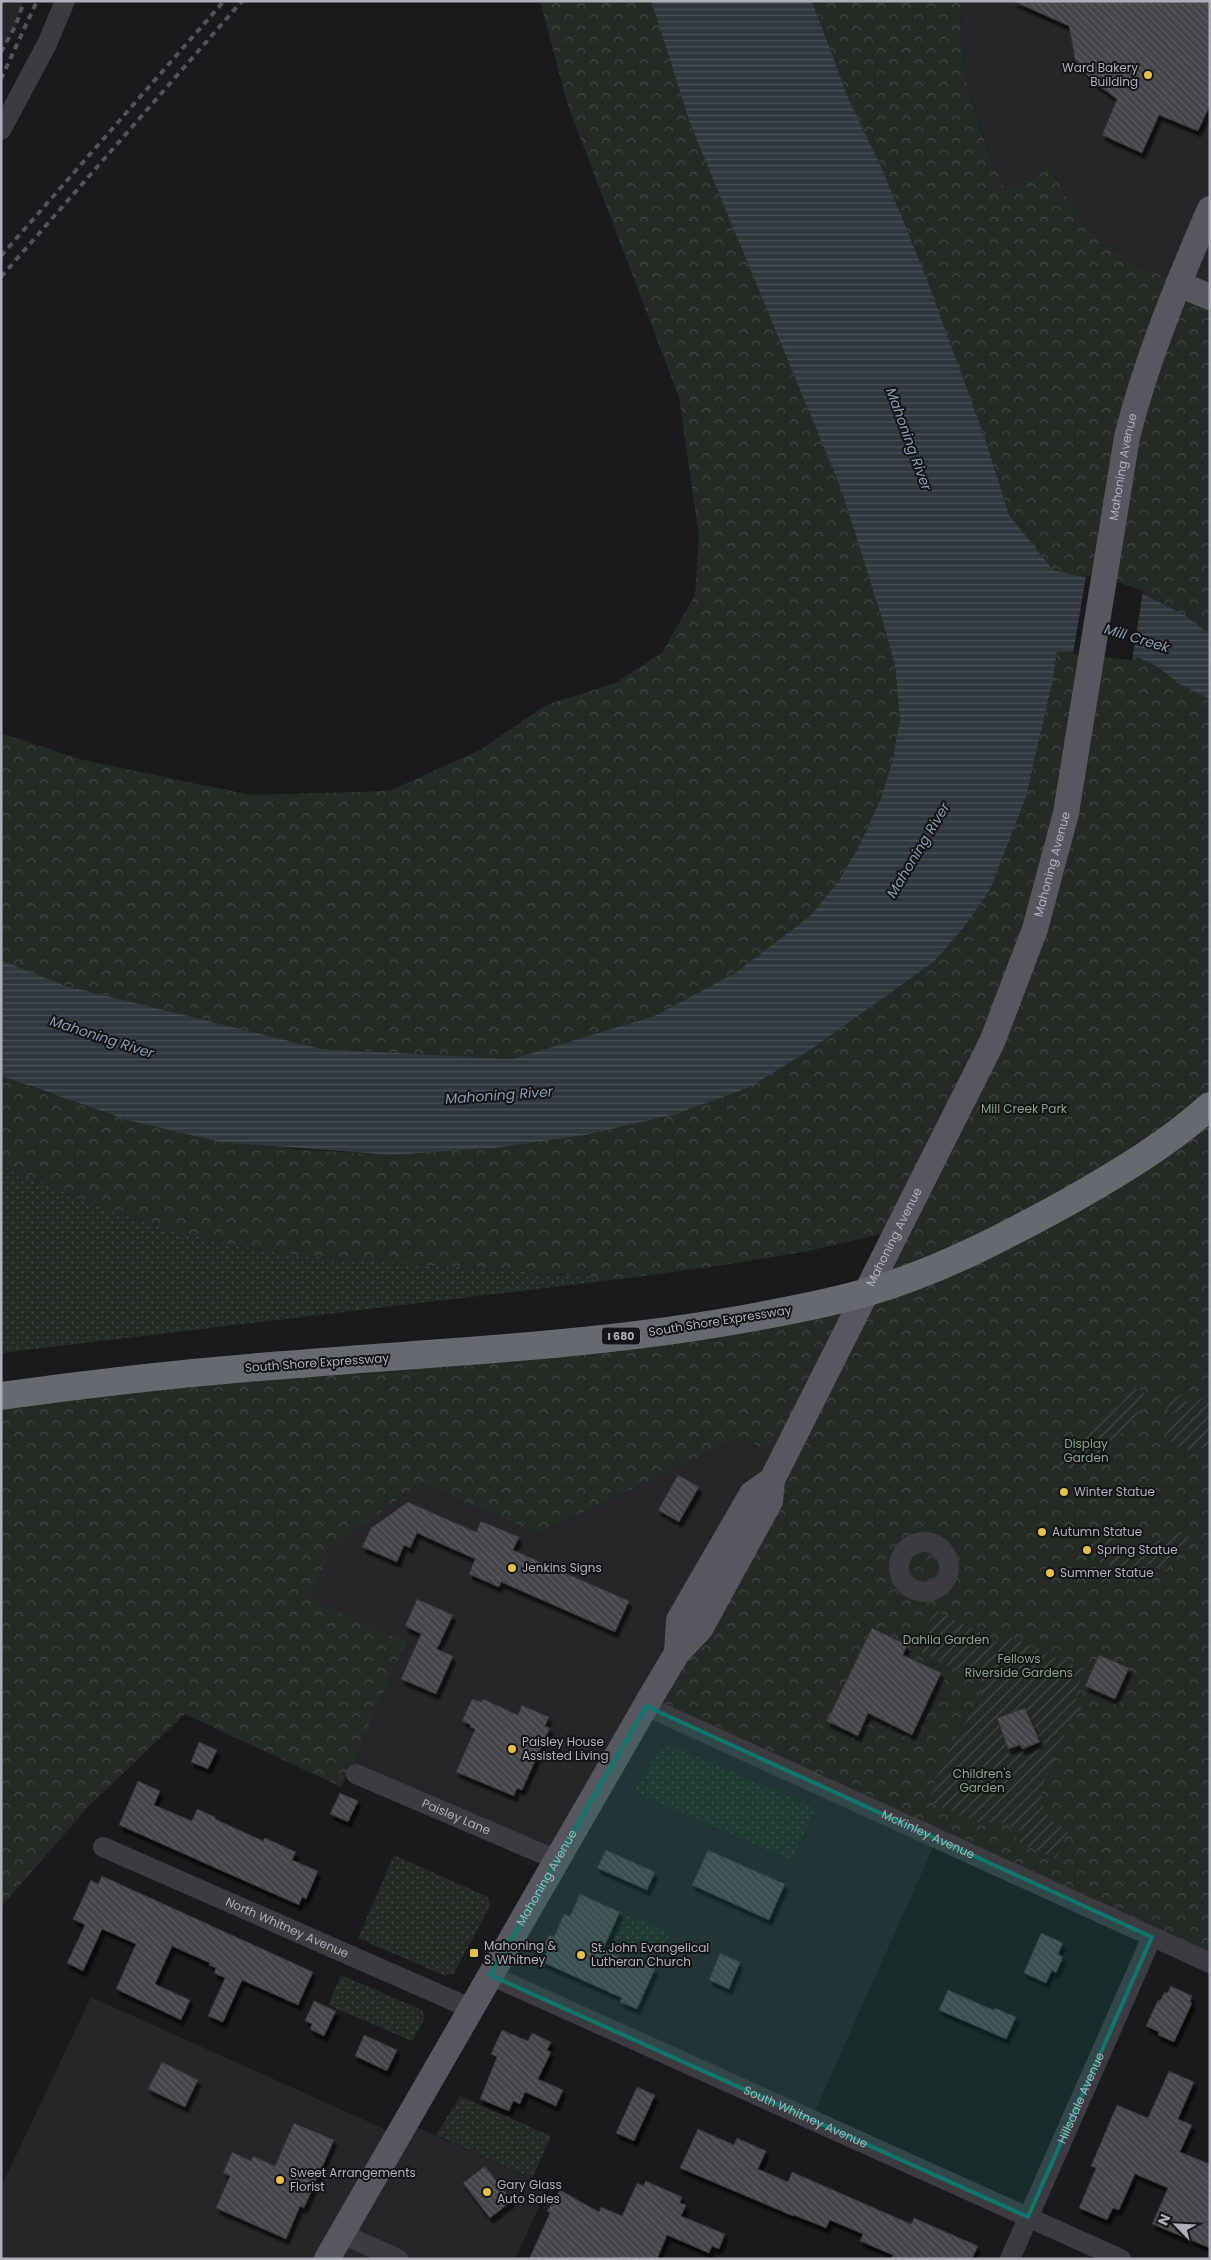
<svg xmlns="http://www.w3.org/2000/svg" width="1211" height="2260" font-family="Poppins,sans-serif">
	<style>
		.built { fill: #262528 }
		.grass { fill: url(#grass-dots) }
		.forest { fill: url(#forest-crowns) }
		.garden { fill: url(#garden-furrows); fill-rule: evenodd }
		.water { fill: url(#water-rules) }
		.pier { fill: #1a191b }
		.building { fill: url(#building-back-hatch); stroke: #343437; filter: url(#shadow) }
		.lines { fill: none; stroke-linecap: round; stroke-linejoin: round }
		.minor { stroke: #3b3b40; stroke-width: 20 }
		.major { stroke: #57585f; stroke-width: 26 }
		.highway { stroke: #676971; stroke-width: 28 }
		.rail { stroke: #525359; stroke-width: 4; stroke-dasharray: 6 5; stroke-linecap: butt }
		.marked { fill: #0f766e; fill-opacity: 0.2; stroke: #0f766e; stroke-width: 4; stroke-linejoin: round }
		.poi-dot { fill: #e6bf47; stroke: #151416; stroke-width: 2 }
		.labels { text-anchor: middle; stroke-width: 4; stroke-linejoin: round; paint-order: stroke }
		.shield { fill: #151416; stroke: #7f8189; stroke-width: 1 }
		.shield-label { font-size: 11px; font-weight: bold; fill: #adb0ba }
		.poi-label { font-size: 12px; fill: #adb0ba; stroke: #151416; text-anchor: start }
		.street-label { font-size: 12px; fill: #adb0ba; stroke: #151416 }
		.park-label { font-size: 12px; fill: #85a38a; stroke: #151416 }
		.water-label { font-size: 14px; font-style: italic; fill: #879ab2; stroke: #151416 }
	</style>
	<defs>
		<pattern id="grass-dots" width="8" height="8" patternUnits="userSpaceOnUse" patternTransform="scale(1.25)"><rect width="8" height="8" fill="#242b25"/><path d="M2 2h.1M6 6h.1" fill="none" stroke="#414743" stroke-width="1.8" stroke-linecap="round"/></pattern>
		<pattern id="forest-crowns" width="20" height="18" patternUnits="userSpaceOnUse" patternTransform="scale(1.25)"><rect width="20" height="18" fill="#242b25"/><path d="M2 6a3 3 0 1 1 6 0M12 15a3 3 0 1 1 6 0" fill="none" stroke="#414743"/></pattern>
		<pattern id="garden-furrows" width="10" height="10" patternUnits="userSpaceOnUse" patternTransform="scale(1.25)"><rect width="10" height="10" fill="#242b25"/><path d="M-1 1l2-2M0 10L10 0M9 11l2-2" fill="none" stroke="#414743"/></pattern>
		<pattern id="water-rules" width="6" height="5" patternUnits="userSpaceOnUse" patternTransform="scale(1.25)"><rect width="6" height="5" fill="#30373f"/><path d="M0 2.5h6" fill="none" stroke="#4b5159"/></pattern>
		<pattern id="building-back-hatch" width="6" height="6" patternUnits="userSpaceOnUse" patternTransform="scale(1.25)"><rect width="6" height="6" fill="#444548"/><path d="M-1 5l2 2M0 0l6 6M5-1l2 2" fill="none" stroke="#5c5d60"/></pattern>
		<filter id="shadow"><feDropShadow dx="3" dy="5.5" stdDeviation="1" flood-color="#0009"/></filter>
	</defs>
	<rect width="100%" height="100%" fill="#1a191b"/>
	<path class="built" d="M1 1H24L16 25 1 52Z
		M961 1H1210V297L1130 262 1083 225 1050 169 1005 191 974 112 966 81 962 47Z
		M740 1437 784 1458 937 1839 811 2120 490 1975 557 1860 348 1771 310 1599 332 1549 420 1483 538 1534Z
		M91 1997 398 2135 406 2122 548 2187 515 2259H1V2187Z"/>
	<path class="grass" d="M1 1165C55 1187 109 1212 165 1228 206 1240 249 1248 292 1255L621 1279 1 1353Z
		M671 1745 816 1809 791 1860 633 1791 661 1750Z
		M394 1855 488 1897 490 1906 454 1973 445 1976 358 1938Z
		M620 1912 670 1933 655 1969 636 1960 634 1963 577 1938 581 1928 608 1939Z
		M341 1975 422 2010 425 2018 412 2041 328 2005Z
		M460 2096 551 2136 532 2179 436 2135Z"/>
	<path class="forest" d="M540 1H651L691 126 841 489 883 622 895 666 900 720 893 758 882 796 860 844 838 882 810 916 735 973 654 1016 512 1059 322 1049 63 985 1 960V733L83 760 250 795 389 791 480 750 546 705 615 683 662 653 695 595 699 536 679 397 568 106Z
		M812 1H961C960 38 963 76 974 112 982 138 995 164 1005 190L1050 169 1083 225 1130 262 1210 297V1963L646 1706 784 1458 740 1437 538 1534 420 1483 332 1549 310 1599 406 1642 341 1787 185 1714 87 1808 1 1907V1396L447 1354 867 1292 898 1230 808 1251 724 1265 621 1279 292 1255C249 1248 206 1240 165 1228 109 1212 55 1187 1 1165V1076L47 1093 293 1149 392 1155 495 1148 586 1135 646 1121 810 1050 935 961 964 927 990 890 1026 797 1053 679 1063 615 1053 570 1009 515 987 444 926 277 883 171 849 100Z"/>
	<path class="garden" d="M1133 1387 1145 1392C1142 1399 1140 1407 1137 1414 1132 1423 1123 1430 1117 1438 1102 1454 1081 1482 1058 1463L1072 1446 1088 1434 1097 1420 1122 1403Z
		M1210 1392V1443C1195 1456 1166 1451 1168 1428L1180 1415 1178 1413 1170 1412 1165 1407 1181 1394 1191 1407Z
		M1111 1524 1117 1529 1114 1542C1130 1567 1159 1538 1176 1531L1188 1534 1191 1542 1174 1554 1172 1565 1168 1571 1143 1564 1132 1572C1122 1570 1090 1561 1085 1553L1087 1547 1096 1542Z
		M935 1610 1002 1644 1006 1635 1085 1670 1074 1695 1082 1709 1072 1717 1041 1788 1042 1804 1049 1817 1068 1832 1056 1859 1015 1841 1020 1830 998 1821 980 1824 930 1802C937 1758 968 1724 986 1684L915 1649ZM1024 1708 1040 1742 1022 1749 1020 1744 1008 1748 997 1718Z"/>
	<path class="water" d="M651 1H812L849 100 883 171 926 277 987 444 1009 515 1053 570 1133 589 1186 616 1210 635V699L1179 684 1157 666 1139 658 1079 651 1057 652 1053 679 1026 797 990 890 964 927 935 961 810 1050 750 1087 676 1114 586 1135 495 1148 392 1155 221 1142 131 1121 1 1076V960L63 985 322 1049 512 1059 654 1016 735 973 810 916 838 882 860 844 882 796 893 758 900 720 895 666 883 622 841 489 691 126Z"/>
	<path class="pier" d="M1086 576 1109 579 1143 591 1132 660 1073 654Z"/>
	<path class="building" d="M1013 1H1210V105L1198 131 1159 115 1142 153 1102 135 1117 99 1092 81 1075 59 1069 26Z
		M678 1475 699 1487 679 1522 658 1510Z
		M408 1502 476 1532 481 1521 519 1537 513 1550 629 1601 615 1632 501 1582 499 1587 469 1574 475 1559 417 1533 410 1548 404 1545 397 1562 362 1547 371 1528Z
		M417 1599 453 1615 437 1649 453 1656 436 1694 401 1679 421 1634 405 1626Z
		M872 1628 907 1645 903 1655 941 1673 912 1735 868 1713 858 1736 827 1721Z
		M1099 1655 1129 1668 1115 1699 1085 1686Z
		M472 1699 481 1702 483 1699 518 1715 522 1705 549 1717 545 1726 550 1728 522 1790 517 1788 514 1796 456 1772 475 1729 470 1727 471 1725 462 1721Z
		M1025 1708 1040 1742 1022 1749 1020 1745 1008 1749 997 1718Z
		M199 1742 217 1750 208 1769 191 1762Z
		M138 1781 160 1791 154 1805 192 1821 197 1809 215 1817V1819L263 1841 265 1838 296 1852 292 1860 318 1871 306 1899 302 1897 299 1905 119 1825Z
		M340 1793 358 1801 348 1822 330 1814Z
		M606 1850 655 1872 647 1890 597 1868Z
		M708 1850 785 1884 769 1920 692 1885Z
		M102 1876 313 1972 298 2005 242 1980 223 2022 208 2016 225 1978 214 1973 216 1968 209 1965 210 1963 172 1946 155 1984 190 2000 181 2020 116 1989 136 1944 102 1929 83 1971 67 1963 85 1925 73 1919 91 1880 98 1884Z
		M580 1894 620 1912 603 1949 634 1963 636 1960 655 1969 637 2009 620 2002 622 1998 542 1962 547 1951 542 1949 549 1935 554 1937 564 1914 570 1916Z
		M1041 1933 1063 1943 1058 1954 1063 1957 1056 1973 1052 1970 1046 1983 1024 1973Z
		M720 1953 740 1962 729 1989 709 1980Z
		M1171 1986 1192 1996 1190 2002 1192 2003 1174 2042 1158 2035 1159 2032 1146 2026 1158 2000 1160 2001 1164 1993 1168 1992Z
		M948 1990 993 2010 995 2008 1016 2017 1006 2039 939 2010Z
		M314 2001 336 2011 324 2036 310 2029 312 2024 305 2021Z
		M502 2030 528 2041 532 2033 551 2042 547 2050 551 2052 538 2079 563 2090 556 2106 525 2092 520 2104 513 2101 509 2111 480 2099 497 2057 491 2054Z
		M364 2035 397 2050 387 2071 355 2056Z
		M162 2062 198 2080 185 2107 148 2089Z
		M1169 2071 1194 2082 1178 2119 1192 2125 1180 2152 1210 2164V2248L1152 2224 1168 2188 1135 2174 1119 2210 1113 2208 1107 2220 1079 2208 1096 2168 1091 2166 1117 2105 1148 2118Z
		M637 2087 655 2095 634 2141 616 2133Z
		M294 2123 334 2140 304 2208 300 2206 286 2239 216 2208 230 2176 223 2173 232 2152 251 2161 253 2156 275 2166Z
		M698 2129 734 2145 737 2138 766 2151 758 2169 788 2182 792 2172 911 2224 914 2218 978 2246 972 2259H891L893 2255 860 2241 863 2234 830 2220 826 2228 794 2215 793 2216 680 2168Z
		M485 2166 512 2201 490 2218 463 2183Z
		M646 2181 682 2197 680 2203 686 2205 681 2216 725 2234 719 2249 712 2246 709 2253 667 2235 657 2259H529L550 2213 547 2211 560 2190 599 2212 601 2207 622 2216 637 2183 643 2186Z"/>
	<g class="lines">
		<g class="minor">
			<path d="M1 130 47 44 65 1"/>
			<circle cx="924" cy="1567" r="25"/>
			<path id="s1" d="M646 1706 1210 1963"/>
			<path id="s2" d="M356 1774 557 1860"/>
			<path id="s3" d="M103 1847 470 2008"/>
			<path id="s4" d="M490 1975 1121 2259"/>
			<path d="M342 2234 398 2259"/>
			<path id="s5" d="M1010 2259 1152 1937"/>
		</g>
		<g class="major">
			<path d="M1178 284 1210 297"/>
			<path d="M677 1653 679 1620 752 1494 772 1480"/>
			<path id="s6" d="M327 2259 652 1695 677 1653 700 1629 770 1501 772 1480 992 1042 1035 929 1066 813 1127 437C1147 358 1178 283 1210 209"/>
		</g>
		<path class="highway" d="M1 1396C100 1382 199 1371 298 1364 453 1351 607 1345 760 1316 797 1309 835 1302 871 1291 940 1271 1006 1236 1068 1202 1117 1174 1168 1144 1210 1106"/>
		<path class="rail" d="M1 52 16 25 24 1
			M1 79 37 1
			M1 256 224 1
			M1 277 242 1"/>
	</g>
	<path class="marked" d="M646 1706 1152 1937 1028 2217 490 1975Z"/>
	<g class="poi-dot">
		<circle cx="1148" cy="75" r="5"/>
		<circle cx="1064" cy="1492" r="5"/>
		<circle cx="1042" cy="1532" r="5"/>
		<circle cx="1087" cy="1550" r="5"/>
		<circle cx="512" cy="1568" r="5"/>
		<circle cx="1050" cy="1573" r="5"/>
		<circle cx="512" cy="1749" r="5"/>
		<rect x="469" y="1948" width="10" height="10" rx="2.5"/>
		<circle cx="581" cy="1955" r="5"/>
		<circle cx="280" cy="2180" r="5"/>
		<circle cx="487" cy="2192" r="5"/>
	</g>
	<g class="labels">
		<rect class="shield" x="602" y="1327.5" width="38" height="17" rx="4"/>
		<g class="shield-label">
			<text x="621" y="1340">I 680</text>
		</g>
		<g class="poi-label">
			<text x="1138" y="72" text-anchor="end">Ward Bakery<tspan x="1138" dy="14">Building</tspan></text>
			<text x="1074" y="1496">Winter Statue</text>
			<text x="1052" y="1536">Autumn Statue</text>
			<text x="1097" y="1554">Spring Statue</text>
			<text x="522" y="1572">Jenkins Signs</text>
			<text x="1060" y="1577">Summer Statue</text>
			<text x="522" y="1746">Paisley House<tspan x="522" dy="14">Assisted Living</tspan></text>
			<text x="484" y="1950">Mahoning &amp;<tspan x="484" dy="14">S. Whitney</tspan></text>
			<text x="591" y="1952">St. John Evangelical<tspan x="591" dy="14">Lutheran Church</tspan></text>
			<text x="290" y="2177">Sweet Arrangements<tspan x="290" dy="14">Florist</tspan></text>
			<text x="497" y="2189">Gary Glass<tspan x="497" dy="14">Auto Sales</tspan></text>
		</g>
		<g class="street-label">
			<text dy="4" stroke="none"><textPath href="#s6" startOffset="1982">Mahoning Avenue</textPath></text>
			<text dy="4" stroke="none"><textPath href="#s6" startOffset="1578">Mahoning Avenue</textPath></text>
			<text dy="4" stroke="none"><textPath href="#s6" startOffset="1172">Mahoning Avenue</textPath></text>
			<text transform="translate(720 1321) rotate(-9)" y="4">South Shore Expressway</text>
			<text transform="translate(317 1363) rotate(-4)" y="4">South Shore Expressway</text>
			<text dy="4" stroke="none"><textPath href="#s2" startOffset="109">Paisley Lane</textPath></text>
			<text dy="4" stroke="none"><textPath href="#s1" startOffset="310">McKinley Avenue</textPath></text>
			<text dy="4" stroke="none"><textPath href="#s6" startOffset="440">Mahoning Avenue</textPath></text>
			<text dy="4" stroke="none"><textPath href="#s3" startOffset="201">North Whitney Avenue</textPath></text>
			<text dy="4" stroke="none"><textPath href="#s5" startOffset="176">Hillsdale Avenue</textPath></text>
			<text dy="4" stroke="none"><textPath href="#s4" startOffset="346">South Whitney Avenue</textPath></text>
		</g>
		<g class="park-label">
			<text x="1024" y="1113">Mill Creek Park</text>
			<text x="1086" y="1448">Display<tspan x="1086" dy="14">Garden</tspan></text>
			<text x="946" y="1644">Dahlia Garden</text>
			<text x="1019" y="1663">Fellows<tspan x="1019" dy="14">Riverside Gardens</tspan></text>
			<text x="982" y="1778">Children's<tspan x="982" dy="14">Garden</tspan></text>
		</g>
		<g class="water-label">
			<text transform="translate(909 439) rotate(70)" y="5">Mahoning River</text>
			<text transform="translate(1137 638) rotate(17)" y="5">Mill Creek</text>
			<text transform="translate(918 850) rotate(-59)" y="5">Mahoning River</text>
			<text transform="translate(102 1037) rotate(18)" y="5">Mahoning River</text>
			<text transform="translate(499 1095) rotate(-4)" y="5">Mahoning River</text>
		</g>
	</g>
	<rect width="1211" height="2260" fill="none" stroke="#adb0ba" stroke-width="5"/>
	<g transform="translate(1176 2225) rotate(294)" stroke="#151416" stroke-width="4" paint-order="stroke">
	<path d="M0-4L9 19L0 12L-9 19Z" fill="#adb0ba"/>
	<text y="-8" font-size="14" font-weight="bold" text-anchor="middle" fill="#adb0ba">N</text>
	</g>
</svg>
